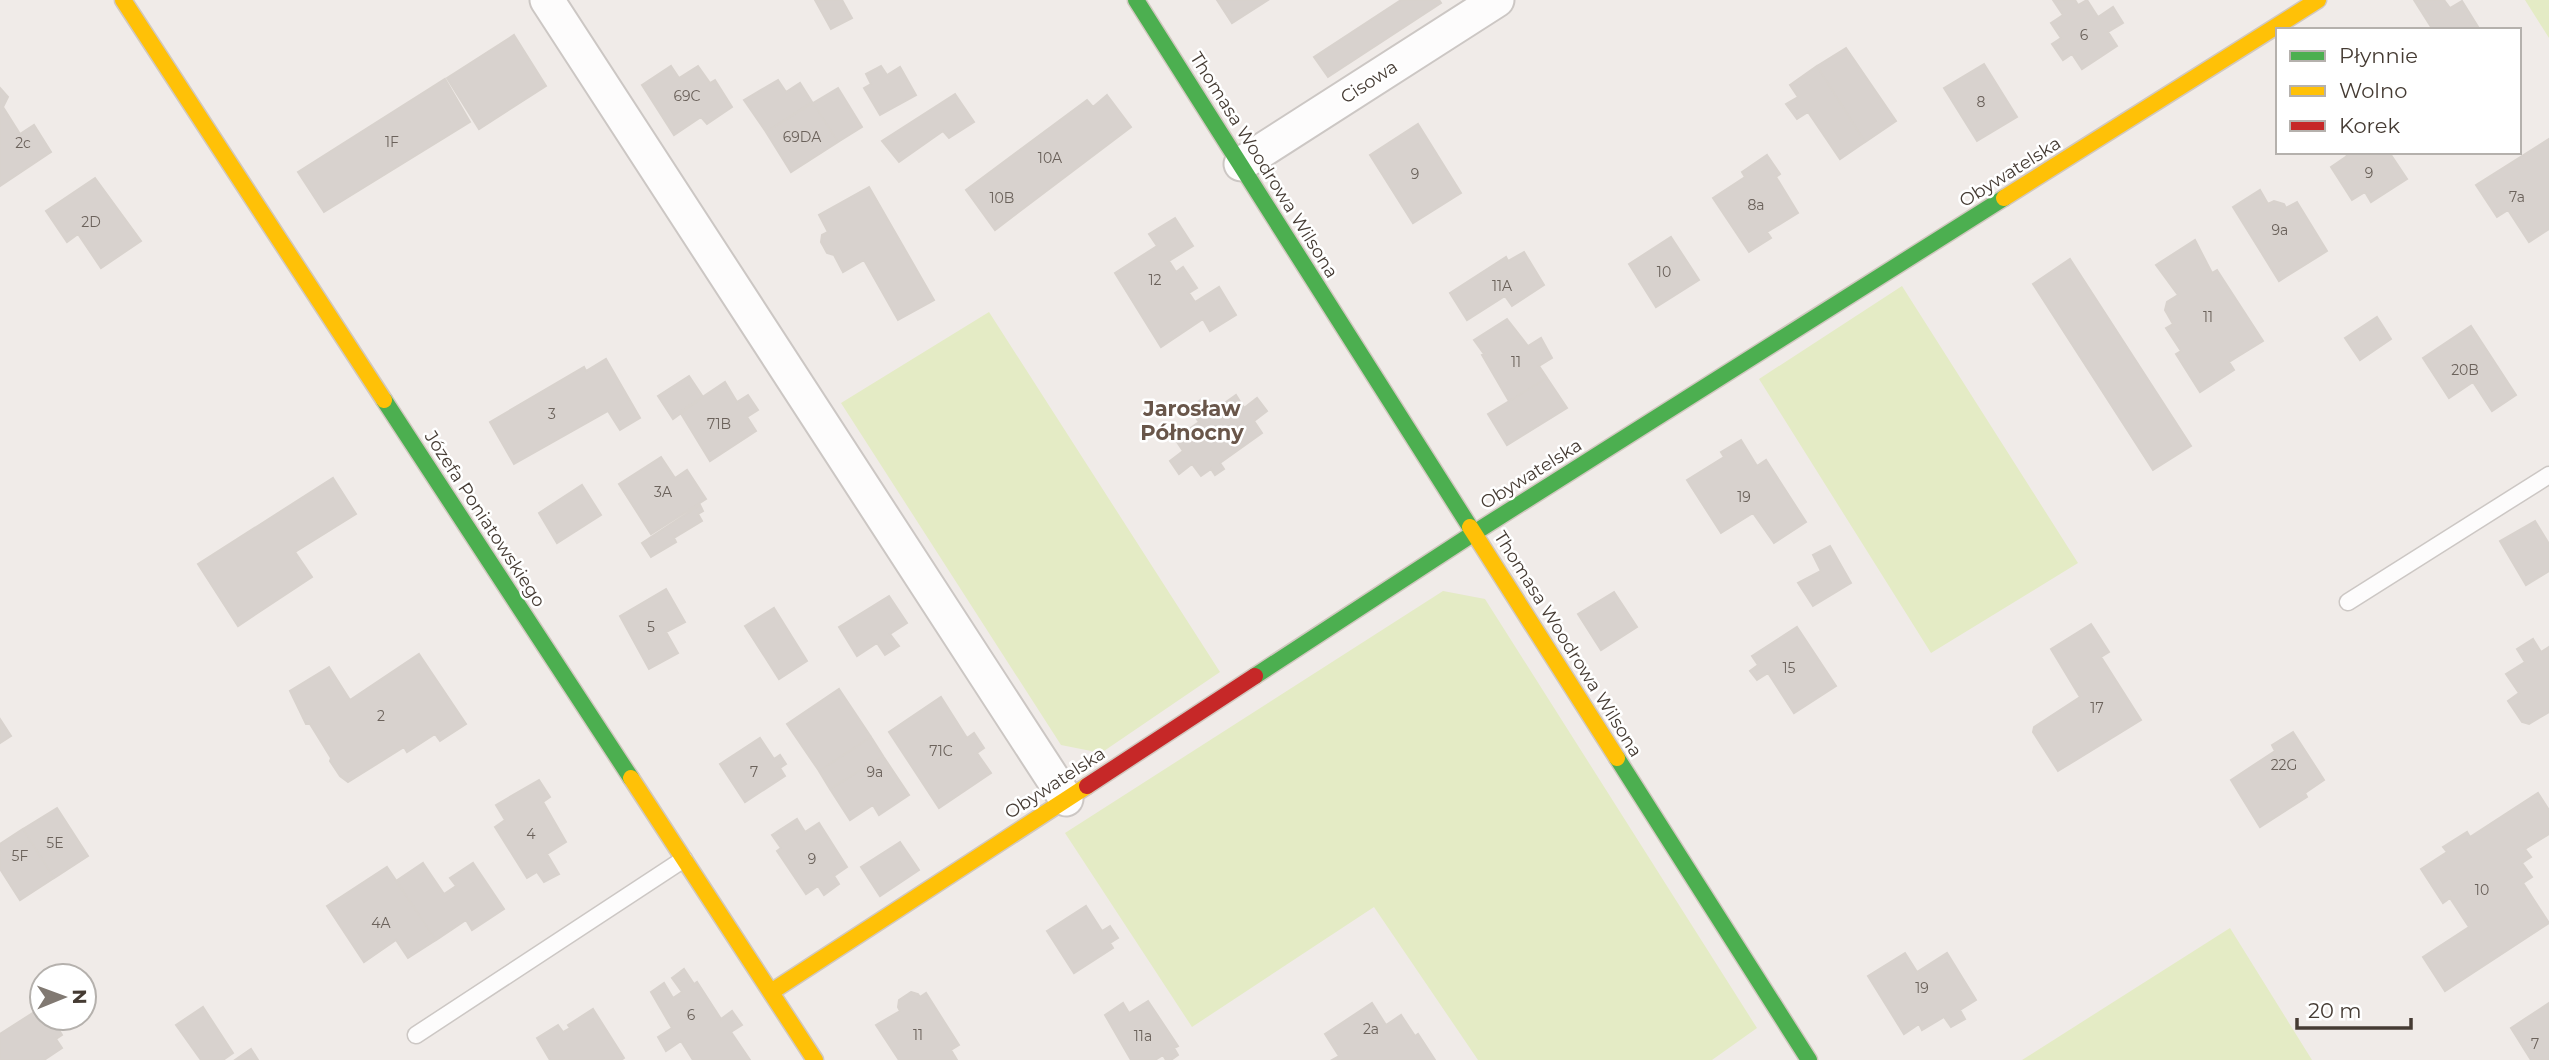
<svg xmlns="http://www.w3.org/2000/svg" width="2549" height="1060" font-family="Montserrat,sans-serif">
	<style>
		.green { fill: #e4ebc5 }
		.building { fill: #d8d2ce; stroke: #d8d2cd; stroke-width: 2 }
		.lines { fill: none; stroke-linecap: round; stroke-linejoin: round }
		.lane-casing { stroke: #ccc7c4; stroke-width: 19 }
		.street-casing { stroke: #ccc7c4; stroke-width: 37 }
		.fast-casing { stroke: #d1c8bf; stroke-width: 19 }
		.slow-casing { stroke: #d1c8bf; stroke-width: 19 }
		.jam-casing { stroke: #d1c8bf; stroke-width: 19 }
		.lane { stroke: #fdfcfc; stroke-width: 16 }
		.street { stroke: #fdfcfc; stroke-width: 33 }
		.fast { stroke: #4caf50; stroke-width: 16 }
		.slow { stroke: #ffc107; stroke-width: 16 }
		.jam { stroke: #c62828; stroke-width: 16 }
		.labels { text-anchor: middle; stroke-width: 5; stroke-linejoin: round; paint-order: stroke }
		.number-label { font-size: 14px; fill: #6b625b }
		.street-label { font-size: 18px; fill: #453b33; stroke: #fff }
		.quarter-label { font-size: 21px; font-weight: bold; fill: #69564a; stroke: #fff }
	</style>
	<rect width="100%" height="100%" fill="#f0ebe8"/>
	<path class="green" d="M2525 0H2549V38Z
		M1902 286 2078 563 1931 653 1759 379Z
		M989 312 1220 672 1101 753 1061 745 841 403Z
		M1443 591 1485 599 1757 1028 1712 1060H1478L1374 907 1192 1027 1065 833Z
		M2230 928 2312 1060H2022Z"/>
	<path class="building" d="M815 0H842L852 18 831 29Z
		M1217 0H1268L1232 23Z
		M1401 0H1439L1441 3 1328 77 1314 57Z
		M2053 0H2075L2078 5 2087 0 2098 17 2113 7 2123 23 2108 32 2117 46 2082 69 2072 54 2063 60 2052 44 2061 38 2051 23 2063 15Z
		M2414 0H2444L2450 8 2462 1 2480 30H2433Z
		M514 35 546 86 479 129 447 78Z
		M1846 48 1896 121 1865 142 1817 66Z
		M1984 64 2017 117 1977 141 1944 88Z
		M671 66 679 78 698 66 710 83 715 80 732 107 707 124 701 117 674 135 642 85Z
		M881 66 887 75 900 67 916 95 880 115 864 88 871 84 866 74Z
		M1817 66 1865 142 1840 159 1808 112 1797 119 1786 104 1798 97 1790 85Z
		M445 79 470 122 324 212 298 172Z
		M778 80 786 92 800 83 812 102 766 132 744 100Z
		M0 88 8 97 3 107 20 134 34 125 51 152 0 186Z
		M838 88 862 127 838 142 813 103Z
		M955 94 974 122 949 138 943 131 899 162 882 141Z
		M1107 95 1131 127 995 230 966 190 1087 100 1093 107Z
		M813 103 838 142 791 172 766 132Z
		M1418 124 1461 193 1413 223 1370 155Z
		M2549 139V229L2529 242 2508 210 2497 217 2476 185Z
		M2345 152H2389L2407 179 2371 202 2365 192 2352 200 2331 167 2347 156Z
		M1767 155 1780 174 1776 177 1798 213 1767 232 1771 238 1749 252 1713 198 1745 177 1742 172Z
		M95 178 141 241 101 268 78 234 67 242 46 211Z
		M869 187 934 300 898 320 864 260 843 272 834 255 827 253 821 242 822 235 828 232 819 215Z
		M2260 190 2268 204 2274 201 2284 204 2286 208 2297 202 2327 251 2279 281 2233 207Z
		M1175 218 1193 246 1169 261 1176 272 1183 267 1197 288 1189 293 1195 302 1219 287 1236 315 1210 331 1203 319 1161 347 1115 273 1157 246 1149 234Z
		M1671 237 1699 280 1656 307 1629 264Z
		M2195 240 2212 273 2217 270 2263 341 2229 362 2234 370 2200 392 2176 354 2181 351 2166 328 2173 324 2165 310 2167 302 2178 295 2156 265Z
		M1524 252 1544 285 1512 306 1505 296 1467 320 1450 293 1506 257 1508 261Z
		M2070 259 2191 446 2153 470 2033 284Z
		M2377 317 2391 339 2360 360 2345 338Z
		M1507 319 1528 346 1541 338 1552 358 1539 366 1547 378 1509 401 1482 355 1484 354 1474 340Z
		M2471 326 2516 395 2492 411 2473 382 2449 398 2423 358Z
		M606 359 640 418 620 430 608 411 514 464 490 422 584 367 586 371Z
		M689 376 703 397 673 419 658 396Z
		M1547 378 1567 408 1507 445 1488 414Z
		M725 382 737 402 748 395 758 410 747 417 756 431 710 461 680 412Z
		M1236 395 1244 408 1257 398 1267 411 1254 421 1262 433 1220 463 1224 469 1215 475 1211 469 1201 476 1192 464 1179 474 1170 461 1183 451 1175 439 1199 422 1189 409 1202 399 1212 412Z
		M1741 440 1757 466 1766 460 1806 522 1774 543 1753 513 1721 533 1687 480 1724 457 1721 452Z
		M661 457 675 478 687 470 706 499 651 534 619 484Z
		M333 478 356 514 295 552 312 577 238 626 198 564Z
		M582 485 601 515 557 543 539 513Z
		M700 505 703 511 698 514 702 521 674 538 676 542 651 557 642 543Z
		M2535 521 2549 544V571L2526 585 2500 541Z
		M1830 546 1851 583 1813 606 1798 583 1821 571 1813 555Z
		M666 589 685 622 666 632 678 653 649 669 620 616Z
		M1614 592 1637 627 1601 650 1578 614Z
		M889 596 907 623 890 634 899 646 885 655 877 643 857 656 839 627Z
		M774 608 807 661 779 679 745 626Z
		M2091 624 2109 652 2101 657 2141 720 2058 771 2033 732 2034 727 2080 697 2051 649Z
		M1797 627 1836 686 1794 713 1768 673 1757 680 1750 671 1758 665 1752 656Z
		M2533 639 2541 652 2549 647V712L2529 724 2522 722 2508 701 2519 693 2506 674 2525 662 2517 649Z
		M419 654 466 724 440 741 435 734 407 752 404 747 348 782 340 776 330 761 331 758 310 724H306L290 691 329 667 350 700Z
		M839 689 871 737 819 771 787 724Z
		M941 697 967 738 974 733 984 748 977 753 991 773 939 808 889 732Z
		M0 719 11 736 0 743Z
		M2293 732 2324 780 2305 793 2307 797 2260 827 2231 780 2275 751 2272 745Z
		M871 737 883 756 830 789 819 771Z
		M760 738 774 759 780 755 786 764 780 768 785 776 745 802 720 764Z
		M883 756 909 795 879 815 873 805 850 820 830 789Z
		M539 780 550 797 543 802 566 842 547 854 559 874 544 882 537 872 527 878 495 827 505 820 496 805Z
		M2538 793 2549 810V834L2525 849 2531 857 2522 863 2532 877 2523 883 2549 923 2445 991 2423 957 2469 927 2450 898 2443 903 2421 869 2447 852 2443 847 2467 832 2470 837Z
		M57 808 88 856 54 878 23 829Z
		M797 819 805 832 819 823 847 867 834 876 839 884 824 895 818 886 806 894 777 851 781 848 772 835Z
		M23 829 54 878 20 900 0 869V844Z
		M900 842 919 870 880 896 861 867Z
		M423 863 444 894 456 886 450 878 473 863 504 909 472 930 466 920 436 940 396 881Z
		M387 867 436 940 408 958 396 940 364 962 327 906Z
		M1086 906 1102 931 1110 926 1118 938 1110 943 1113 948 1074 973 1047 931Z
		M1905 953 1917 972 1947 953 1976 1000 1960 1010 1965 1019 1951 1027 1944 1017 1922 1030 1919 1024 1904 1034 1868 976Z
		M684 969 694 984 697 982 721 1019 732 1011 742 1025 731 1032 750 1060H693L681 1041 666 1051 658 1037 672 1028 651 992 664 983 673 998 682 992 672 978Z
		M911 992 918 994 920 997 926 993 959 1045 951 1050 957 1060H899L876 1025 900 1011 898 1007 899 1000Z
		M1148 1001 1178 1046 1174 1048 1178 1055 1171 1060H1166L1163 1055 1155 1060H1131L1105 1015 1123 1003 1129 1013Z
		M1372 1003 1386 1025 1401 1015 1415 1036 1418 1034 1435 1060H1332L1339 1056 1325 1034Z
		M2549 1003V1060H2531L2511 1028Z
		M42 1007V1018H52L62 1035 56 1039 62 1048 44 1060H0V1034Z
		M203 1007 233 1053 223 1060H201L176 1025Z
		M593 1009 624 1058 621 1060H550L537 1038 558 1025 563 1032 570 1028 568 1025Z
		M251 1049 258 1060H235Z"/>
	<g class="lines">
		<g class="lane-casing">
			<path id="lane" d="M2348 602 2549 475
				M416 1035 684 859"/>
		</g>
		<g class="street-casing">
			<path id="street" d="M547 0 1066 799
				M1241 164 1497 0"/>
		</g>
		<g class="fast-casing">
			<path id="fast" d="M1136 0 1470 527
				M384 400 631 778
				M1255 676 1474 533 2004 198
				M1617 758 1809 1060"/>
		</g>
		<g class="slow-casing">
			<path id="slow" d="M123 0 384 400
				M2004 198 2318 0
				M1470 527 1617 758
				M631 778 815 1060
				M771 992 1087 786"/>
		</g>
		<g class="jam-casing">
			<path id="jam" d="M1087 786 1255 676"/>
		</g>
		<use href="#lane" class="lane"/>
		<use href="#street" class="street"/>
		<use href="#fast" class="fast"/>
		<use href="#slow" class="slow"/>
		<use href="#jam" class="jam"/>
	</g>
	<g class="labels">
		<g class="number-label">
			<text x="2084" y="40">6</text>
			<text x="687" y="101">69C</text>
			<text x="1981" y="107">8</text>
			<text x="802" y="142">69DA</text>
			<text x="392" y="147">1F</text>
			<text x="23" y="148">2c</text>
			<text x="1050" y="163">10A</text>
			<text x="2369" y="178">9</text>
			<text x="1415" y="179">9</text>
			<text x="2517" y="202">7a</text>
			<text x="1002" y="203">10B</text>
			<text x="1756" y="210">8a</text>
			<text x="91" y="227">2D</text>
			<text x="2280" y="235">9a</text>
			<text x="1664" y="277">10</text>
			<text x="1155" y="285">12</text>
			<text x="1502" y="291">11A</text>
			<text x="2208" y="322">11</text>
			<text x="1516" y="367">11</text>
			<text x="2465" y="375">20B</text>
			<text x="552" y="419">3</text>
			<text x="719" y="429">71B</text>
			<text x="663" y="497">3A</text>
			<text x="1744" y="502">19</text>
			<text x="651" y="632">5</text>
			<text x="1789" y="673">15</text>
			<text x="2097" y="713">17</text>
			<text x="381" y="721">2</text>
			<text x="941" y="756">71C</text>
			<text x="2284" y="770">22G</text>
			<text x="754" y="777">7</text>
			<text x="875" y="777">9a</text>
			<text x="531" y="839">4</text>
			<text x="55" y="848">5E</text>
			<text x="20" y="861">5F</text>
			<text x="812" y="864">9</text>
			<text x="2482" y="895">10</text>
			<text x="381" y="928">4A</text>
			<text x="1922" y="993">19</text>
			<text x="691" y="1020">6</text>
			<text x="1371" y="1034">2a</text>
			<text x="918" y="1040">11</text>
			<text x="1143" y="1041">11a</text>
			<text x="2535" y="1049">7</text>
		</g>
		<g class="street-label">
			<text transform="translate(1369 82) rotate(-33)" y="6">Cisowa</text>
			<text transform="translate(1264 165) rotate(58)" y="6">Thomasa Woodrowa Wilsona</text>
			<text transform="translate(2010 172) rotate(-32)" y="6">Obywatelska</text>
			<text transform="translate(1531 474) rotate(-32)" y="6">Obywatelska</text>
			<text transform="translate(485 519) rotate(57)" y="6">Józefa Poniatowskiego</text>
			<text transform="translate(1568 644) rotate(58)" y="6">Thomasa Woodrowa Wilsona</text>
			<text transform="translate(1055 783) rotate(-33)" y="6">Obywatelska</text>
		</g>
		<g class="quarter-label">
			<text x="1192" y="416">Jarosław<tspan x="1192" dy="24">Północny</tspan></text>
		</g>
	</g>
	<rect x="2276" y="28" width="245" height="126" fill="#ffffff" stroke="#b5b1ad" stroke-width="2"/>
	<rect x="2290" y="51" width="35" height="10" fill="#4caf50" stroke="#b5b1ad" stroke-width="2"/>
	<text x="2339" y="63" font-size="21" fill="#453b33">Płynnie</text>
	<rect x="2290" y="86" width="35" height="10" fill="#ffc107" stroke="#b5b1ad" stroke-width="2"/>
	<text x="2339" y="98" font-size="21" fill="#453b33">Wolno</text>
	<rect x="2290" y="121" width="35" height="10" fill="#c62828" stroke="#b5b1ad" stroke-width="2"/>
	<text x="2339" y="133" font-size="21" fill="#453b33">Korek</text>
	<g transform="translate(63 997) rotate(89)"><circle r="33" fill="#ffffff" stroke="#b5b1ad" stroke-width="2"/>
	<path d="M0-5L12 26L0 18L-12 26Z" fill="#817972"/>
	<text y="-10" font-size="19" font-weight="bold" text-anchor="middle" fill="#453b33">N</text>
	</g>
	<path d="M2297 1018v10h114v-10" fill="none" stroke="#453b33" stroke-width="3.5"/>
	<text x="2308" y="1018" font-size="21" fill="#453b33" stroke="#ffffff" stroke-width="5" paint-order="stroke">20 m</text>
</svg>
